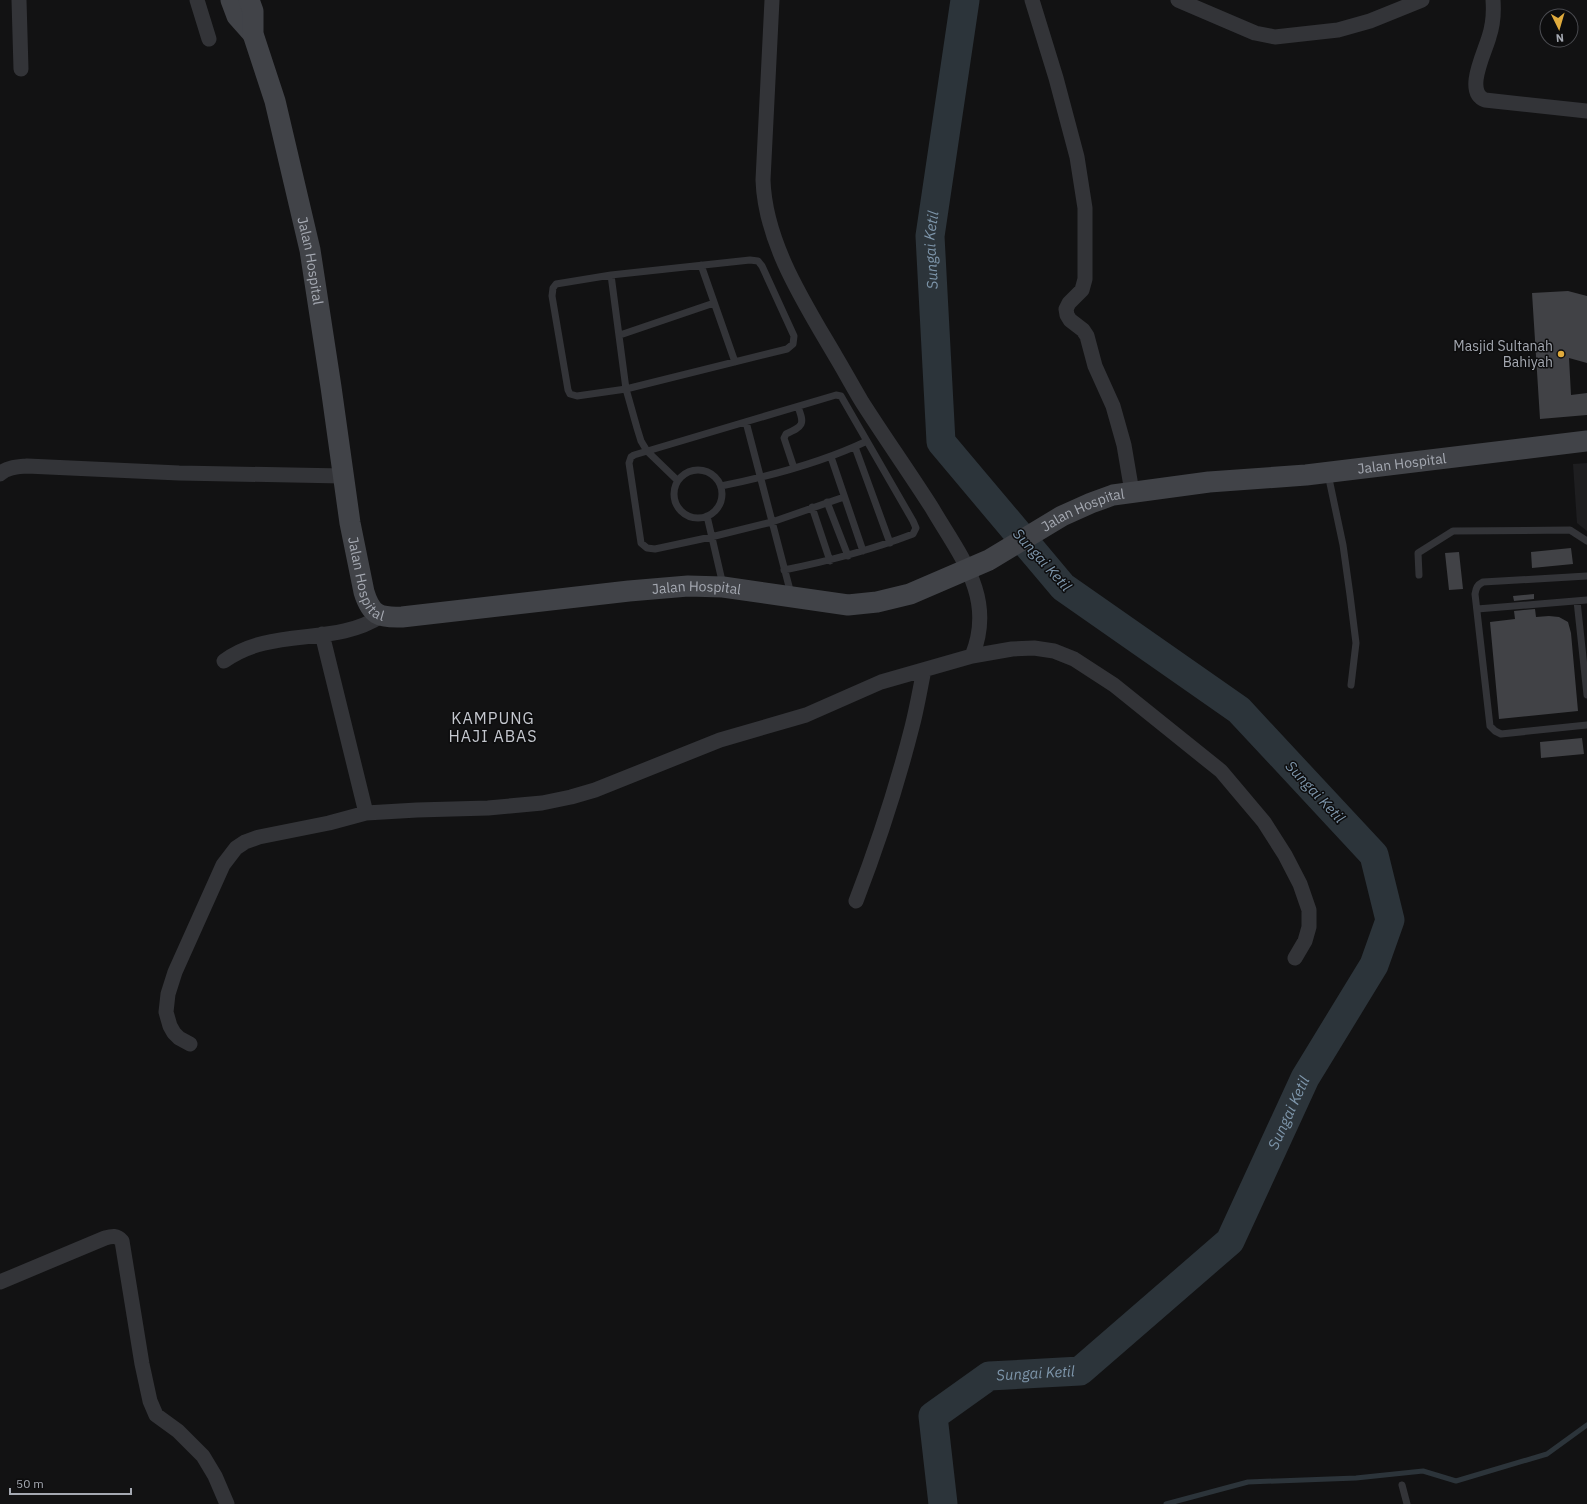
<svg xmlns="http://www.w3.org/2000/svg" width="1587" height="1504" font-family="'IBM Plex Sans',sans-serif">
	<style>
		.built { fill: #1e1e20 }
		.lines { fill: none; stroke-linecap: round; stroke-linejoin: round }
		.stream { stroke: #2c343a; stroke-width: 5 }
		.river { stroke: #2c343a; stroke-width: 29 }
		.building { fill: #414246 }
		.service { stroke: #333438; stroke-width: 7 }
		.minor { stroke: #333438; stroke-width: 15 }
		.secondary { stroke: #414348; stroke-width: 21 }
		.poi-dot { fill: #e0ab3d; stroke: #0d0d0e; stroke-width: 1.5 }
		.labels { text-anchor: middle; stroke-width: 3; stroke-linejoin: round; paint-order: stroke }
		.street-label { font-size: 14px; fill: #a5a9b2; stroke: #0d0d0e }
		.poi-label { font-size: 14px; fill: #a5a9b2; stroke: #0d0d0e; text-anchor: end }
		.water-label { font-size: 15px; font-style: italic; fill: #7e96ab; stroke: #0d0d0e }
		.quarter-label { font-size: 16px; letter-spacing: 1px; fill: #c5c8cf; stroke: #0d0d0e }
	</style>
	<rect width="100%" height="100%" fill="#121213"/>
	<path class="built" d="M1587 463V531L1577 523 1573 464Z"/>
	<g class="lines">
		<path class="stream" d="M1166 1504 1248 1482 1356 1478 1423 1471 1456 1481 1547 1454 1587 1425"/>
		<path class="river" id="s1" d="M943 1504 933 1416 989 1376 1080 1371 1230 1241 1305 1078 1374 965 1390 920 1374 855 1239 710 1063 587 941 442 930 236 965 0"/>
	</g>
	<path class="building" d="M1568 291 1587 296V363L1569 358 1571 395 1587 393V415L1540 419 1532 293Z
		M1571 548 1573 564 1532 568 1531 552Z
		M1459 552 1463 589 1449 590 1445 553Z
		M1534 594V599L1514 601 1513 596Z
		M1535 609 1536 617 1549 616 1559 617 1568 622 1571 633 1578 711 1499 719 1490 622 1515 619 1514 611Z
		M1582 738 1584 754 1541 758 1540 742Z"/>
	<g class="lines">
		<path class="service" d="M750 260 758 261 762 266 794 336 793 344 787 349 626 389 577 396 570 394 568 390 552 296 553 288 556 284 611 275Z
			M701 265 735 362
			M611 275 626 389 637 428 641 441 647 451 677 480
			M620 335 714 303
			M746 422 791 594
			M855 447 890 543
			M831 457 863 551
			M794 468 784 438 786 434C803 426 805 425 798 407
			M674 494a24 24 0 1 1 48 0a24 24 0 1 1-48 0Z
			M1328 474 1343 545 1350 595 1356 643 1351 685
			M721 486C771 476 821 463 867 441
			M827 502 848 556
			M812 507 830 561
			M707 516 723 585
			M784 570C829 561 871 550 913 534L916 528 913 521 841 396 836 395 634 455 631 457 629 463 641 543 647 548 655 549 711 537 772 522 844 497
			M1419 575 1418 553 1453 531 1570 530 1587 541
			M1587 576 1483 582C1477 585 1476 588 1475 594L1490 726 1495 731 1501 734 1587 725
			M1577 601 1587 695
			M1477 609 1587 600
			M1402 1485 1407 1504"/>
		<path class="minor" d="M19 0 21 69
			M197 0 209 39
			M772 0 763 180C765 243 805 304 836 357 845 372 853 387 862 402 885 438 909 472 932 508 947 534 966 559 975 588 982 610 981 634 972 656
			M1032 0 1056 78 1077 157 1085 208V279L1082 290 1069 303 1066 309 1067 315 1070 320 1083 330 1087 336 1095 366 1113 406 1124 445 1132 492
			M1178 0 1255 33 1275 37 1338 30 1370 21 1422 0
			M1493 0C1494 13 1493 25 1489 37 1485 52 1464 92 1485 100L1587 111
			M0 474C7 467 17 467 27 466L179 473 343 476
			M322 634 366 813
			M224 661C272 626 334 647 381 616
			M856 901C878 844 897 786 912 727 917 708 920 689 924 670
			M190 1044 179 1038 174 1033 170 1026 166 1012 168 994 175 972 223 865 236 848 245 842 259 837 329 823 366 813 417 810 488 808 542 803 571 797 595 790 720 740 806 715 881 682 972 656 1012 649 1034 648 1054 651 1074 659 1114 685 1221 771 1264 822 1285 855 1300 884 1309 910V927L1305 941 1295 958
			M0 1282 105 1238C112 1236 117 1235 122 1241L142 1364 150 1401 156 1415 178 1431 203 1456 215 1476 227 1504"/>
		<g class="secondary">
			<path d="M231 0 237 16 253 34"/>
			<path id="s2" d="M249 0 253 11V34L275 101 310 250 331 387 350 523 364 592C371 615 379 618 402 617L629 591 688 586 723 587 848 605 877 602 910 594 989 560 1062 516 1091 503 1113 495 1209 482 1306 475 1587 441"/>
		</g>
	</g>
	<circle class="poi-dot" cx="1561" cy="354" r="4"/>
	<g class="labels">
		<g class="street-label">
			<text dy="5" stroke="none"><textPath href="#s2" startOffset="269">Jalan Hospital</textPath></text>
			<text dy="5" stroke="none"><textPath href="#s2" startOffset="1685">Jalan Hospital</textPath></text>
			<text dy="5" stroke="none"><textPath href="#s2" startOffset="1361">Jalan Hospital</textPath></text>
			<text dy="5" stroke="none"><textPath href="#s2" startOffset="593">Jalan Hospital</textPath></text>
			<text dy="5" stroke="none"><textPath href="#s2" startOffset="952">Jalan Hospital</textPath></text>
		</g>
		<g class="poi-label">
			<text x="1553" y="351">Masjid Sultanah<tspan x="1553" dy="16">Bahiyah</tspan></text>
		</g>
		<g class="water-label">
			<text dy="5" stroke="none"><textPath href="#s1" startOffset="1668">Sungai Ketil</textPath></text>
			<text transform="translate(1042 560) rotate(48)" y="5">Sungai Ketil</text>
			<text transform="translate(1315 792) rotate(47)" y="5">Sungai Ketil</text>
			<text dy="5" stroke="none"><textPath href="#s1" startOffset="588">Sungai Ketil</textPath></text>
			<text dy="5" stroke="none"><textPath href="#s1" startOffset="204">Sungai Ketil</textPath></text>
		</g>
		<g class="quarter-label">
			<text x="493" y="724">KAMPUNG<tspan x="493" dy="18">HAJI ABAS</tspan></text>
		</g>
	</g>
	<g transform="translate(1559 28) rotate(175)"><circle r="19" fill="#0d0d0e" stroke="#4a4b50"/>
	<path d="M0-3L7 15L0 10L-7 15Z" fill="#e0ab3d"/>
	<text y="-6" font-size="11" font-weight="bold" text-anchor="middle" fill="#a5a9b2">N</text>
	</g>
	<path d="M10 1488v6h121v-6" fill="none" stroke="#a5a9b2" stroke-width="2"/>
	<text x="16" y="1488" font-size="12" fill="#a5a9b2" stroke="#0d0d0e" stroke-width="3" paint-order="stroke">50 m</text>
</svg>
